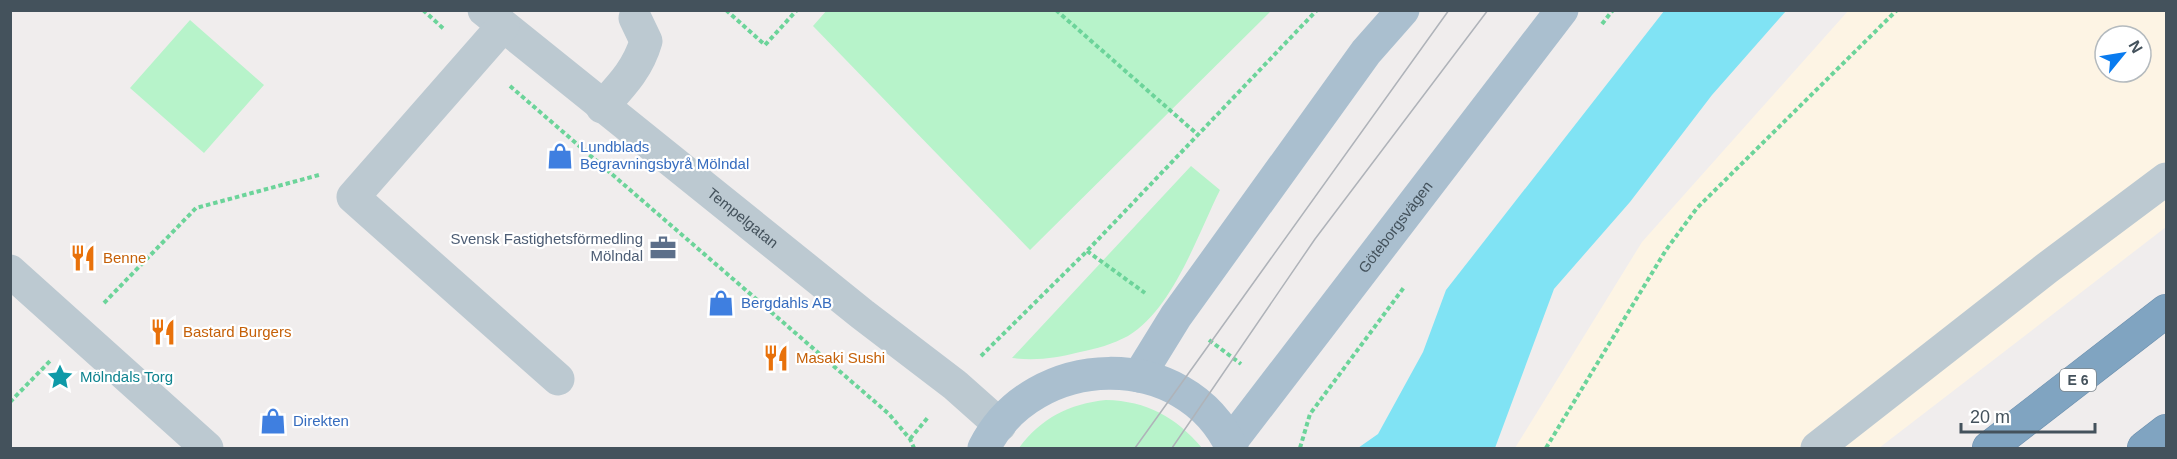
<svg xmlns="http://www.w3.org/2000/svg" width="2177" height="459" font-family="Helvetica,sans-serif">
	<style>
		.commercial { fill: #fdf4e4; fill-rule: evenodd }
		.green { fill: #b7f3ca }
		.water { fill: #80e3f4 }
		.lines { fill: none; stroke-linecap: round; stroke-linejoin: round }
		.highway-casing { stroke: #6b8fad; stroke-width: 34 }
		.path { stroke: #6cd49a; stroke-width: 4; stroke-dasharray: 4.5 3; stroke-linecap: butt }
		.minor { stroke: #bcc9d1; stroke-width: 33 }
		.major { stroke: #aabfcf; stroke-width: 33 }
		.highway { stroke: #80a4c1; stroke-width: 33 }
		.tram { stroke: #afb3b9; stroke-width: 1.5 }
		.labels { text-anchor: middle; stroke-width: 4.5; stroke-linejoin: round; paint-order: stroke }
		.shield { fill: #fff; stroke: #7c868d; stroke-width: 1.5 }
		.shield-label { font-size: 14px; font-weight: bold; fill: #44525c }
		.shop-label { font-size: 15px; fill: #366cbe; stroke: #fff; text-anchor: start }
		.street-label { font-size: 15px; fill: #44525c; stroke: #fff }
		.service-label { font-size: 15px; fill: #4e5e75; stroke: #fff; text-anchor: end }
		.food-label { font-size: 15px; fill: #c56008; stroke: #fff; text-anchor: start }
		.culture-label { font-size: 15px; fill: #0d838f; stroke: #fff; text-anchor: start }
	</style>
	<rect width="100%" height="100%" fill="#f0eded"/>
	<path class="commercial" d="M1848 11H2166V227L1879 448H1515L1642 242ZM2105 36H2141V72H2105Z"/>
	<path class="green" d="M827 10H1271V11L1030 250 813 26Z
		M190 20 264 85 204 153 130 88Z
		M1191 166 1220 190C1197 236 1173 309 1128 336 1113 344 1096 349 1080 352 1057 358 1036 361 1012 358Z
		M1106 400C1147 401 1176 417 1202 448H1019C1041 418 1069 404 1106 400Z"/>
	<path class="water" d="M1664 11H1786L1712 95 1630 202 1554 289 1495 448H1358L1378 434 1423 352 1446 290Z"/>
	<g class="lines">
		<g class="highway-casing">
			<path id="highway" d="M1989 448 2166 311
				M2144 448 2166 431"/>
		</g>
		<path class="path" d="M423 10 445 30
			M726 10 765 45 797 10
			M1056 10 1197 134
			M1602 24 1613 10
			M510 86 889 414 910 439 914 448
			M1087 251 1145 293
			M104 303 196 208 319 175
			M1209 340 1241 364
			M981 356 1087 251 1317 10
			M10 402 50 361
			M910 439 929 416
			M1300 448 1310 414 1405 286
			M1546 448 1666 250 1697 208 1897 10"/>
		<g class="minor">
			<path id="s1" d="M484 10 862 314 955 385 1000 425"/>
			<path d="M503 26 353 197 558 379"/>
			<path d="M602 107C621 86 638 69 646 41L635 18"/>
			<path d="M10 271 207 448"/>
			<path d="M1817 448 2047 268 2166 179"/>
		</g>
		<g class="major">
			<path d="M1139 376 1176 316 1366 52 1403 10"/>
			<path id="s2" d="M1230 443 1562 10"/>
			<path d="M984 448C1033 351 1185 346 1232 448"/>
		</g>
		<use href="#highway" class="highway"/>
		<path class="tram" d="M1135 448 1449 10
			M1172 448 1315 239 1488 10"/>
	</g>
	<defs>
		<g id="shop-bare" transform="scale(2.07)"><path d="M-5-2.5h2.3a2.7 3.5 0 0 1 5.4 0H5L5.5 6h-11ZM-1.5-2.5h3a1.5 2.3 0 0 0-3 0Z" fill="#3f7fe0" stroke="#fff" stroke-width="2.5" paint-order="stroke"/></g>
		<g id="office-bare" transform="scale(2.07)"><path d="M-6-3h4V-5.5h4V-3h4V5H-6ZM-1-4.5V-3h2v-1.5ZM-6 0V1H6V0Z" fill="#5c6f8a" stroke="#fff" stroke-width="2.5" paint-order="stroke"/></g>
		<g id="restaurant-bare" transform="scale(2.07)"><path d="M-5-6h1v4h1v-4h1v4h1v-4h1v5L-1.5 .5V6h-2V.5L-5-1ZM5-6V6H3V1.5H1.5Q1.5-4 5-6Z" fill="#e8710a" stroke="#fff" stroke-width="2.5" paint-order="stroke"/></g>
		<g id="sight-bare" transform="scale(2.07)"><path d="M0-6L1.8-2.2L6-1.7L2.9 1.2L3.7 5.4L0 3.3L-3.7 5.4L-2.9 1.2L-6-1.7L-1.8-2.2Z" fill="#0f9aa8" stroke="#fff" stroke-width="2.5" paint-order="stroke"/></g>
	</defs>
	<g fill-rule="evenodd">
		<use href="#shop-bare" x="560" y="156"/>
		<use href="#office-bare" x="663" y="248"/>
		<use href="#restaurant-bare" x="83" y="258"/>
		<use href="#shop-bare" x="721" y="303"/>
		<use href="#restaurant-bare" x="163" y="332"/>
		<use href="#restaurant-bare" x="776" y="358"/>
		<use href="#sight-bare" x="60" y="377"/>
		<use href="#shop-bare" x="273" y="421"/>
	</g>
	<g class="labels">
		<rect class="shield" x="2060" y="369" width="36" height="22" rx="4.5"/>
		<g class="shield-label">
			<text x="2078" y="385">E 6</text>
		</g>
		<g class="shop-label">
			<text x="580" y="152">Lundblads<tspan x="580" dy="17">Begravningsbyrå Mölndal</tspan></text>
			<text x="741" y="308">Bergdahls AB</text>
			<text x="293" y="426">Direkten</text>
		</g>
		<g class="street-label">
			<text dy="5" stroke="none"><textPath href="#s1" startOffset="332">Tempelgatan</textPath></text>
			<text dy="5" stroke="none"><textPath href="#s2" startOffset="272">Göteborgsvägen</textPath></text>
		</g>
		<g class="service-label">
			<text x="643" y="244">Svensk Fastighetsförmedling<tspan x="643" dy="17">Mölndal</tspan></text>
		</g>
		<g class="food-label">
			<text x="103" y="263">Benne</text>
			<text x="183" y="337">Bastard Burgers</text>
			<text x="796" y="363">Masaki Sushi</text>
		</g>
		<g class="culture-label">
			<text x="80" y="382">Mölndals Torg</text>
		</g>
	</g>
	<rect width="2177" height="459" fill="none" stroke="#44525c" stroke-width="24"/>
	<g transform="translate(2123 54) rotate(60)"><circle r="28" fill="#ffffff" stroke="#b4babe" stroke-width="1.5"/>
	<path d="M0-4.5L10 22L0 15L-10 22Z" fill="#097bef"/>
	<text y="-9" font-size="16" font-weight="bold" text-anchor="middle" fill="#44525c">N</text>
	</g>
	<path d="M1961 423v9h134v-9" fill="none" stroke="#44525c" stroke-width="3"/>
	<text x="1970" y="423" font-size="18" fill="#44525c" stroke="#ffffff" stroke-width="4.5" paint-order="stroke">20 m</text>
</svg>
